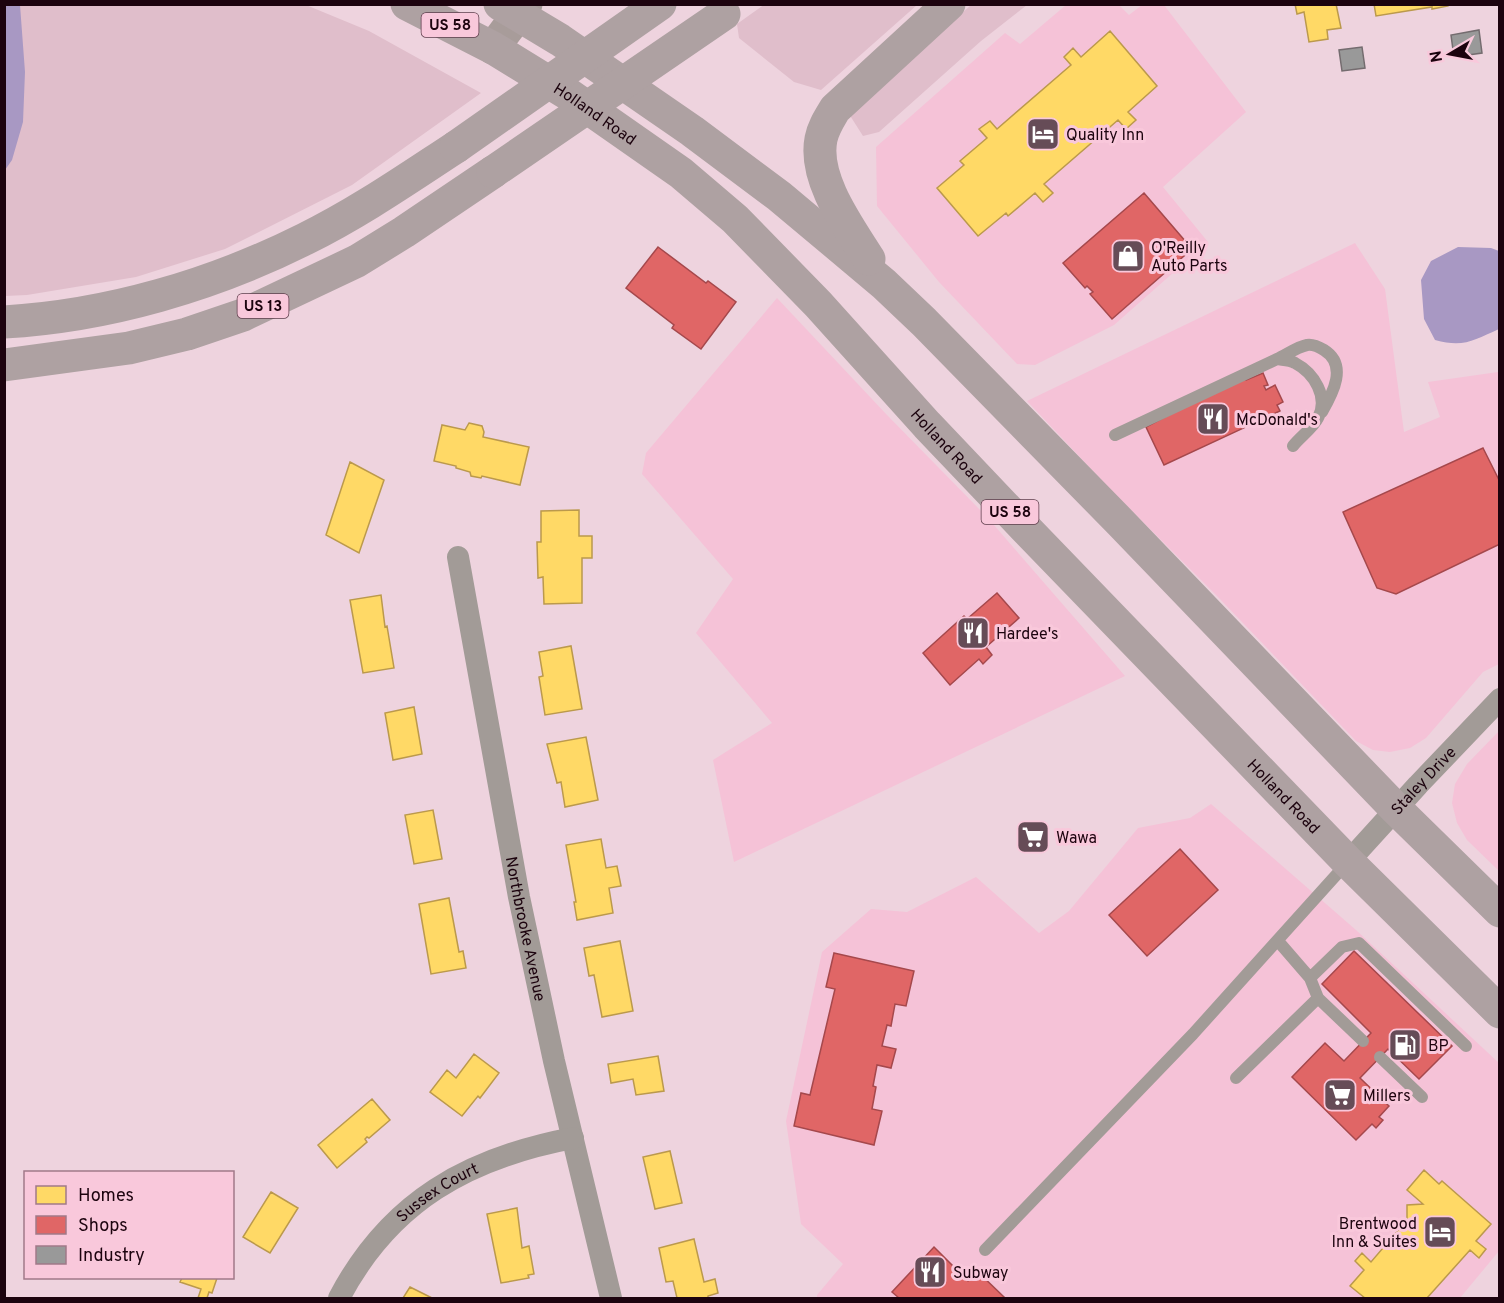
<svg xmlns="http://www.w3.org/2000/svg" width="1504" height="1303" font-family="Overpass,sans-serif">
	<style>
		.built { fill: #f5c2d7 }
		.green { fill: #e0becb }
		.water { fill: #a898c3 }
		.homes { fill: #ffd966; stroke: #bb994c; stroke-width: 1.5 }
		.shops { fill: #e06666; stroke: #a5484c; stroke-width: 1.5 }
		.industry { fill: #999; stroke: #746c6f; stroke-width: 1.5 }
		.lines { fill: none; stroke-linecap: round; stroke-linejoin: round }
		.lane { stroke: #a29b97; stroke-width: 12 }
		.street { stroke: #a29b97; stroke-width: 22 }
		.primary { stroke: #a89c9a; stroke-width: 33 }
		.highway { stroke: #aea1a2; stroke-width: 33 }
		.highway-bridge { stroke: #aea1a2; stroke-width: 33 }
		.labels { text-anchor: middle; stroke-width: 6; stroke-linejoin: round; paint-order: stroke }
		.shield { fill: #f9c8db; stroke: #5e3e4c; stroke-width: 1.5 }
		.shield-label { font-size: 15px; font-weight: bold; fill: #1c030e }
		.street-label { font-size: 16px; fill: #1c030e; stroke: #f9c8db }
		.poi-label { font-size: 16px; fill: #1c030e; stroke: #f9c8db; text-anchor: start }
	</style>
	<rect width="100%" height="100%" fill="#eed3de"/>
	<path class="built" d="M1066 5H1119L1129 15 1142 5H1164L1246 112 1163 187 1208 242 1114 325 1035 365 1017 364 939 282 877 206 876 147 1005 33 1020 44Z
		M1355 243 1385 289 1404 432 1440 417 1428 382 1498 372 1499 376V664L1483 672 1426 738 1410 748 1390 752 1373 750 1356 741 1218 597 1112 491 1027 401Z
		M777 298 887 415 987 517 1125 676 734 862 713 760 772 723 696 633 733 579 642 474 646 453Z
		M1499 731V871L1467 840 1457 823 1452 803 1455 784 1467 764Z
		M1211 804 1356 930 1499 1063V1251L1460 1298H817V1295L843 1264 801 1224 786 1121 822 952 871 909 907 912 976 877 1039 933 1069 911 1138 828 1190 818Z"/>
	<path class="green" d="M765 4H917V5L821 90 794 82 739 38 737 24Z
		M4 5H306L369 31 481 93 352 185 225 249 136 277 27 295 5 296Z
		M971 5H1027L981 41 879 132 863 136 849 114Z"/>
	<path class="water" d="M5 4 20 5 25 72 23 122 12 160 5 170Z
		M1458 247 1491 248 1499 251V329C1474 340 1464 348 1435 340L1424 319 1421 280 1431 261Z"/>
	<path class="homes" d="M1295 4H1336L1341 28 1327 30 1328 39 1309 42 1304 12 1297 14Z
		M1374 4H1448V6L1432 9V7L1376 16Z
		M1110 31 1157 86 1128 112 1136 120 1126 129 1118 120 1044 184 1053 193 1043 202 1035 193 1008 216 1006 213 978 236 937 188 964 165 960 161 987 138 979 129 990 121 997 129 1071 65 1064 57 1073 48 1081 57Z
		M469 423 482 426 484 432 483 437 529 447 520 485 482 476 481 478 471 476 470 472 456 468V466L434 461 442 425 465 430Z
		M350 462 384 480 359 553 326 535Z
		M579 510V536H592V558H582V603L544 604 543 577 538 578 537 542H541V511Z
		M381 595 385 627 387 626 394 668 363 673 350 600Z
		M571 646 582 709 545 715 539 677 543 676 539 652Z
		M414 707 422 754 393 760 385 713Z
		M586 737 598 800 565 807 561 782 557 783 547 744Z
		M433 810 442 859 414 864 405 815Z
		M601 839 606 868 617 866 621 886 609 888 613 913 577 920 574 902H576L566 845Z
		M449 898 459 952 463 951 466 968 431 974 419 904Z
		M620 941 633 1011 602 1017 594 975 589 976 584 948Z
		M474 1054 499 1073 480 1098 478 1096 462 1116 430 1092 447 1070 456 1078Z
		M658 1056 664 1091 636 1095 633 1079 611 1083 608 1064Z
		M372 1099 390 1120 369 1138 367 1137 365 1139 367 1142 337 1168 318 1145Z
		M670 1151 682 1203 655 1209 643 1157Z
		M1424 1170 1439 1184 1442 1181 1491 1224 1476 1241 1486 1249 1479 1258 1470 1250 1427 1298H1365L1350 1286 1364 1270 1355 1261 1362 1253 1371 1262 1407 1220V1205L1423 1204 1407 1190Z
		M271 1192 298 1208 270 1253 243 1237Z
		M517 1208 522 1248 529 1246 534 1274 528 1275 529 1278 501 1283 487 1214Z
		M694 1239 704 1282 715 1279 718 1293 708 1296V1298H677L673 1281 666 1282 659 1248Z
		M182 1278H217L212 1293 209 1292 207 1298H198L201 1289 180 1282Z
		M410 1287 432 1298H403Z"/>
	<path class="shops" d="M1144 193 1192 249 1112 319 1090 294 1093 292 1087 286 1085 288 1063 263Z
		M658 247 706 283 708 281 736 302 701 349 672 328 674 325 626 288Z
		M1263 373 1268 385 1264 386 1266 390 1275 385 1283 402 1277 405 1280 411 1164 465 1146 427 1243 375 1246 380Z
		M1483 448 1500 482V544L1396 594 1377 588 1343 512Z
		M997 593 1019 618 986 647 992 655 983 664 979 659 950 685 923 653 964 616 967 619Z
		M1180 849 1218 890 1147 956 1109 915Z
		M1354 951 1452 1046 1419 1079 1388 1049 1360 1078 1389 1106 1379 1117 1383 1120 1376 1128 1372 1124 1356 1140 1292 1077 1325 1043 1344 1061 1371 1033 1322 984Z
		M834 953 914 971 906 1006 895 1004 891 1026 887 1025 882 1046 896 1049 891 1068 877 1065 873 1086 876 1087 872 1109 882 1111 874 1145 794 1126 801 1093 810 1095 835 989 826 987Z
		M934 1247 968 1281 977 1271 1005 1298H899L892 1292Z"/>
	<path class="industry" d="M1479 30 1482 53 1454 57 1451 35Z
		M1362 47 1365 68 1342 71 1339 50Z"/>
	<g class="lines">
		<path class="lane" d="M1277 359C1286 355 1297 347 1307 345 1313 344 1319 347 1324 350 1348 365 1333 393 1322 412
			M1115 435 1277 359C1282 360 1290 360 1295 363 1314 373 1329 397 1318 418 1313 428 1300 437 1293 446
			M1278 941 1310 978 1318 998
			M1310 978 1342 947 1359 943 1466 1046
			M1380 1057 1422 1097
			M1236 1078 1318 998 1363 1041
			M985 1250 1193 1034 1347 863"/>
		<g class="street">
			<path id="s1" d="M458 557 519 897 554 1061 611 1298"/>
			<path id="s2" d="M1348 862 1418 785 1500 699"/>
			<path id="s3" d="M339 1298C390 1201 468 1158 573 1138"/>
		</g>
		<path class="primary" d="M493 48 526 4"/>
		<g class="highway">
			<path id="s4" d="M407 4 493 48 568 94 681 173 735 219 818 304 927 425 1026 529 1348 862 1500 1012"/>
			<path d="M500 4 560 40 692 131 779 196 884 284 924 322 1120 522 1396 809 1500 911"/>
			<path d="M869 259C849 227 813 179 821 139 823 128 829 119 835 109L949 4"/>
			<path d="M4 322C108 316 213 285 305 239 358 213 407 179 456 147"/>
			<path d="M4 365 129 348 187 334 243 315 357 261 404 232 493 172"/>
		</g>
		<path class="highway-bridge" d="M456 147 660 4
			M493 172 724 14"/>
	</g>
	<defs>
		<g id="hotel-square" transform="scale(1.725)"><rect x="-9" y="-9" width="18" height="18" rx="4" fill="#664c57" stroke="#f9c8db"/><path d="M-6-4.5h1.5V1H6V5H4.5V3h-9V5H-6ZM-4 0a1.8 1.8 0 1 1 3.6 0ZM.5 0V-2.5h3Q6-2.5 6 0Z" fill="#fff"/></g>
		<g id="shop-square" transform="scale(1.725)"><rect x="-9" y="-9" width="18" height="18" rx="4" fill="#664c57" stroke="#f9c8db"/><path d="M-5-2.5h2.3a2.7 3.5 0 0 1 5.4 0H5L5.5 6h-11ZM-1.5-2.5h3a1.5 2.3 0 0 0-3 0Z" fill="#fff"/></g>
		<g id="restaurant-square" transform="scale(1.725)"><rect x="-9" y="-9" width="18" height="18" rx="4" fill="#664c57" stroke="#f9c8db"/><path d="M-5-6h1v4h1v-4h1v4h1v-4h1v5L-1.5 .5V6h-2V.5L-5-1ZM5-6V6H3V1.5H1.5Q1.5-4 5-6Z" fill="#fff"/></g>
		<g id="supermarket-square" transform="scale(1.725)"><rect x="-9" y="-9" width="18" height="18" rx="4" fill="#664c57" stroke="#f9c8db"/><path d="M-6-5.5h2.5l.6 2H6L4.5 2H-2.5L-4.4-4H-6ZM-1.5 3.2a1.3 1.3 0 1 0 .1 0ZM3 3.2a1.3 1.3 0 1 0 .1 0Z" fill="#fff"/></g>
		<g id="fuel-square" transform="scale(1.725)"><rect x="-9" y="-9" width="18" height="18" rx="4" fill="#664c57" stroke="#f9c8db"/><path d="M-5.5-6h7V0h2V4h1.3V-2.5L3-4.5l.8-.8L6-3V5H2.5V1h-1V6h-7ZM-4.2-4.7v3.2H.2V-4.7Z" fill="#fff"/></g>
	</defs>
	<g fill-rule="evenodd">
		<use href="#hotel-square" x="1043" y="134"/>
		<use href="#shop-square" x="1128" y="256"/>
		<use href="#restaurant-square" x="1213" y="419"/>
		<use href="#restaurant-square" x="973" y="633"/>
		<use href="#supermarket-square" x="1033" y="837"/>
		<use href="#fuel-square" x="1405" y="1045"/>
		<use href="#supermarket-square" x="1340" y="1095"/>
		<use href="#hotel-square" x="1440" y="1232"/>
		<use href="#restaurant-square" x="930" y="1272"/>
	</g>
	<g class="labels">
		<g class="shield">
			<rect x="421.5" y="13" width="57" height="24" rx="4.5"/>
			<rect x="237.5" y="294" width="51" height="24" rx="4.5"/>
			<rect x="981.5" y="500" width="57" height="24" rx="4.5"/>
		</g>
		<g class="shield-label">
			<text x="450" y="30">US 58</text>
			<text x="263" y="311">US 13</text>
			<text x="1010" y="517">US 58</text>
		</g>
		<g class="street-label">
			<text dy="6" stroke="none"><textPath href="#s4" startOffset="218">Holland Road</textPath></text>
			<text dy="6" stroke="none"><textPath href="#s4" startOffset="704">Holland Road</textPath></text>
			<text dy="6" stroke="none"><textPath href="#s2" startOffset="111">Staley Drive</textPath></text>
			<text dy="6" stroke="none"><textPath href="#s4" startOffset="1190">Holland Road</textPath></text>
			<text dy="6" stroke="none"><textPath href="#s1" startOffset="378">Northbrooke Avenue</textPath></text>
			<text dy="6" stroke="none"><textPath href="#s3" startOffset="147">Sussex Court</textPath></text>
		</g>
		<g class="poi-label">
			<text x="1066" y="140">Quality Inn</text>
			<text x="1151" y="253">O'Reilly<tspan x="1151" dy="18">Auto Parts</tspan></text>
			<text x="1236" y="425">McDonald's</text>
			<text x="996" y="639">Hardee's</text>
			<text x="1056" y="843">Wawa</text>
			<text x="1428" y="1051">BP</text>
			<text x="1363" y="1101">Millers</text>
			<text x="1417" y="1229" text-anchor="end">Brentwood<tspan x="1417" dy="18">Inn &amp; Suites</tspan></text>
			<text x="953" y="1278">Subway</text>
		</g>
	</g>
	<rect width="1504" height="1303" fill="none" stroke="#1c030e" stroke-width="12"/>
	<rect x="24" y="1171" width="210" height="108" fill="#f9c8db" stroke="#a17989" stroke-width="1.5"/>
	<rect x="36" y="1186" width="30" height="18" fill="#ffd966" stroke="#a17989" stroke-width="1.5"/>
	<text x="78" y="1201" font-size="18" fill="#1c030e">Homes</text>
	<rect x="36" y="1216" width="30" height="18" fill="#e06666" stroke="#a17989" stroke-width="1.5"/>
	<text x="78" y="1231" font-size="18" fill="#1c030e">Shops</text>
	<rect x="36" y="1246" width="30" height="18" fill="#999999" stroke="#a17989" stroke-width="1.5"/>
	<text x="78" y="1261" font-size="18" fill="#1c030e">Industry</text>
	<g transform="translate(1450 54) rotate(260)" stroke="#f9c8db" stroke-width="4.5" paint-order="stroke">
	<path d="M0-4.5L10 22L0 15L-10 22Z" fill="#1c030e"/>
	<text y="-9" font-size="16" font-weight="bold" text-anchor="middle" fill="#1c030e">N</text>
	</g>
</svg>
